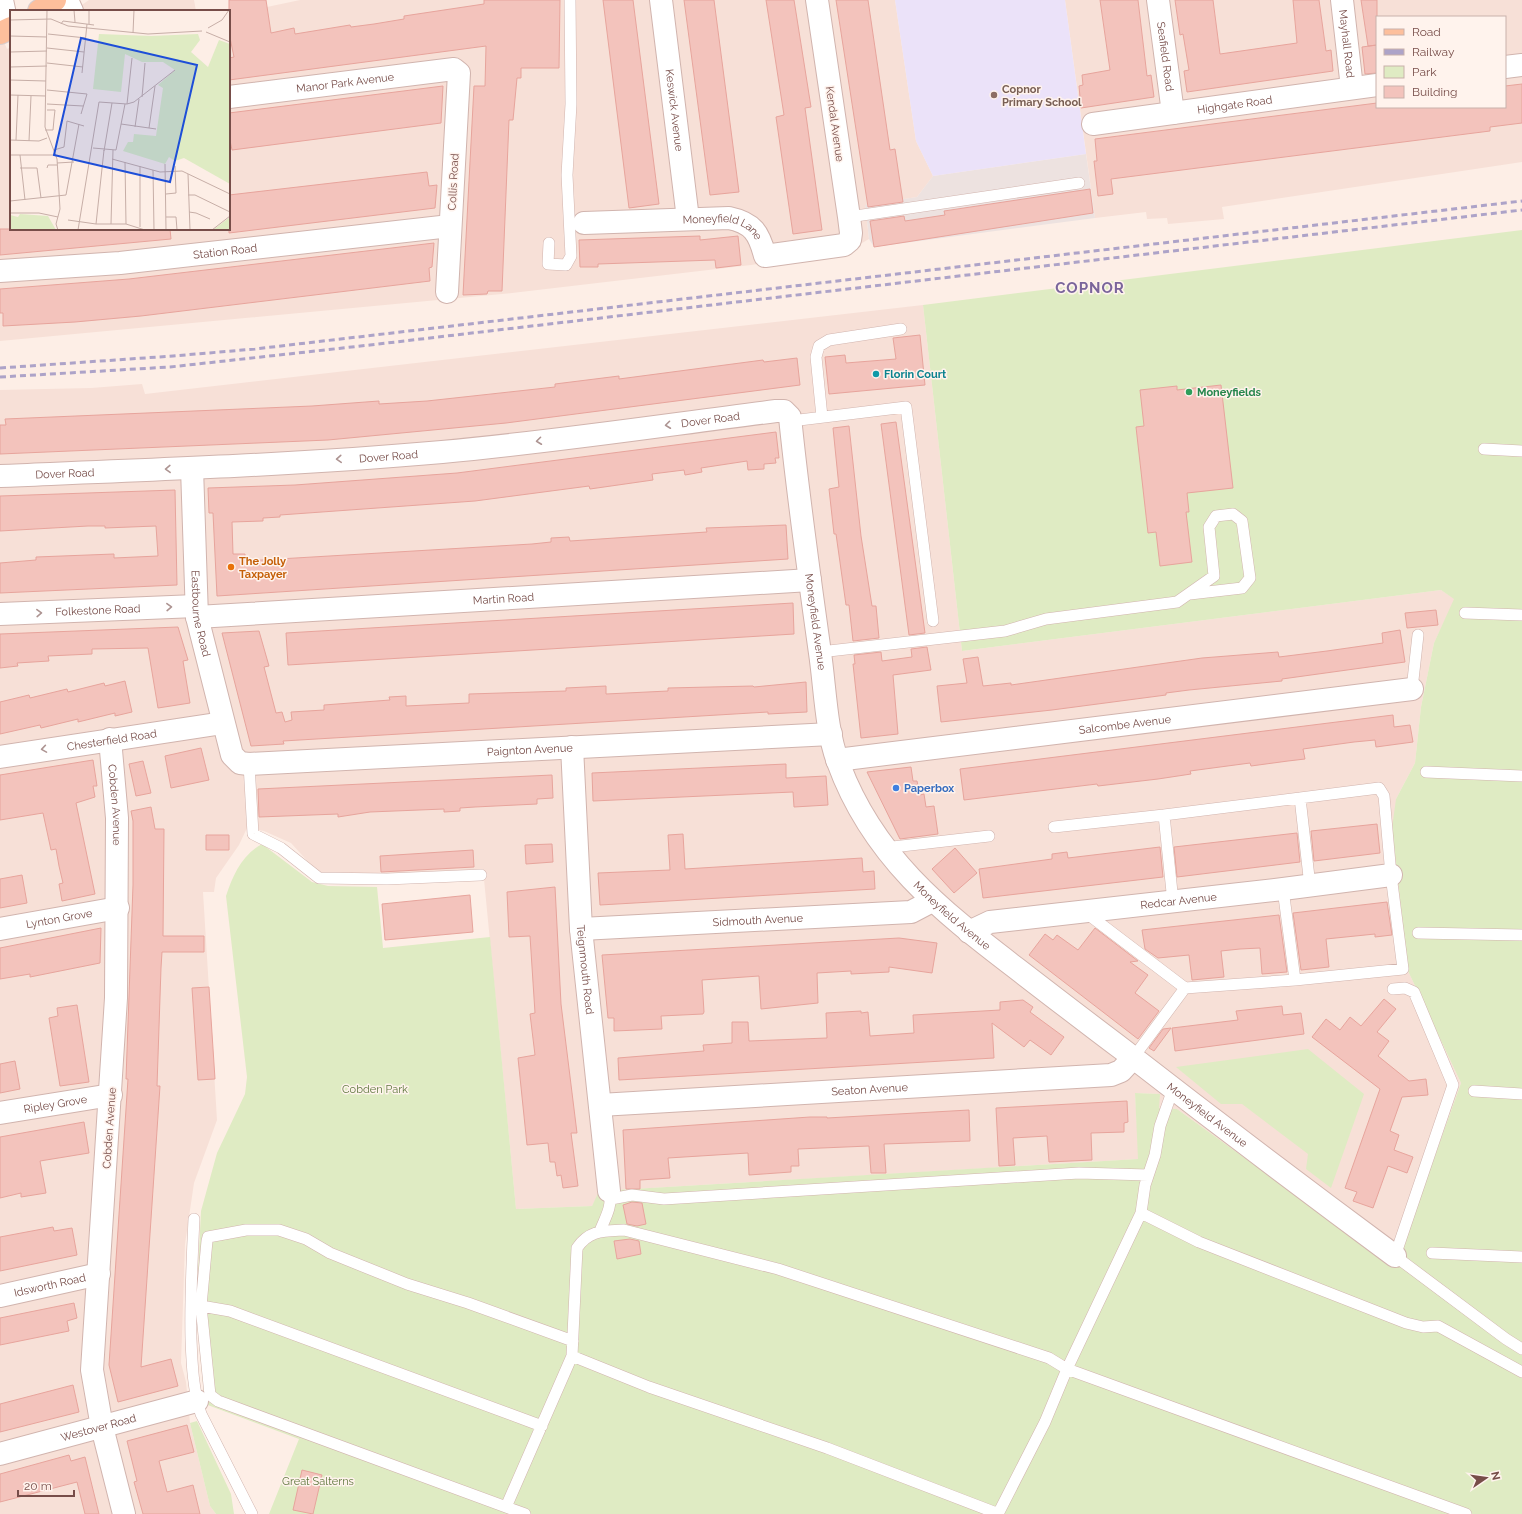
<svg xmlns="http://www.w3.org/2000/svg" width="1522" height="1514" font-family="Raleway,sans-serif">
	<style>
		.residential { fill: #f7e0d7; fill-rule: evenodd }
		.industrial { fill: #ede2e0 }
		.education { fill: #ebe2f9 }
		.green { fill: #dfebc3 }
		.building { fill: #f3c3bc; stroke: #e7a49c }
		.lines { fill: none; stroke-linecap: round; stroke-linejoin: round }
		.lane-casing { stroke: #d1b4ae; stroke-width: 12 }
		.street-casing { stroke: #d1b4ae; stroke-width: 24 }
		.primary-casing { stroke: #d9cdcc; stroke-width: 24 }
		.lane { stroke: #fff; stroke-width: 11 }
		.street { stroke: #fff; stroke-width: 22 }
		.primary { stroke: #fdbf9c; stroke-width: 22 }
		.rail { stroke: #ada3c8; stroke-width: 3; stroke-dasharray: 6 4; stroke-linecap: butt }
		.oneway { stroke: #ad9492 }
		.education-dot { fill: #8d6e63; stroke: #fff3ed; stroke-width: 1.5 }
		.culture-dot { fill: #0f9aa8; stroke: #fff3ed; stroke-width: 1.5 }
		.leisure-dot { fill: #2e9e5b; stroke: #fff3ed; stroke-width: 1.5 }
		.food-dot { fill: #e8710a; stroke: #fff3ed; stroke-width: 1.5 }
		.shop-dot { fill: #3f7fe0; stroke: #fff3ed; stroke-width: 1.5 }
		.labels { text-anchor: middle; stroke-width: 3; stroke-linejoin: round; paint-order: stroke }
		.street-label { font-size: 11px; fill: #774d49; stroke: #fff3ed }
		.education-label { font-size: 11px; font-weight: bold; fill: #785e54; stroke: #fff3ed; text-anchor: start }
		.culture-label { font-size: 11px; font-weight: bold; fill: #0d838f; stroke: #fff3ed; text-anchor: start }
		.leisure-label { font-size: 11px; font-weight: bold; fill: #27864d; stroke: #fff3ed; text-anchor: start }
		.food-label { font-size: 11px; font-weight: bold; fill: #c56008; stroke: #fff3ed; text-anchor: start }
		.shop-label { font-size: 11px; font-weight: bold; fill: #366cbe; stroke: #fff3ed; text-anchor: start }
		.park-label { font-size: 11px; fill: #5f783e; stroke: #fff3ed }
		.district-label { font-size: 15px; font-weight: bold; letter-spacing: 1px; fill: #7a659b; stroke: #fff3ed }
		.inset-road { fill: none; stroke: #c7aea7; stroke-width: 1 }
		.view { fill: #1d4ed8; fill-opacity: 0.15; stroke: #1d4ed8; stroke-width: 2 }
		.inset-edge { fill: none; stroke: #774d49; stroke-width: 2 }
	</style>
	<rect width="100%" height="100%" fill="#fdeee6"/>
	<path class="residential" d="M89 0H194L196 11H73Z
		M300 0H895L916 141 933 176 917 197 865 205 869 239 848 251 751 265 512 293 0 341V33L7 49 11 47V229H229V15Z
		M1065 0H1522V162L1222 207 1224 219 1168 224 1167 218 1147 219 1146 212 1095 218ZM1377 17H1505V107H1377Z
		M923 305 962 651 1441 590 1455 599 1434 643 1421 707 1415 763 1396 799 1408 971 1461 1083 1395 1267 1177 1109 1158 1108 1159 1094 1135 1093 1139 1159 600 1191 592 1206 516 1209 483 869 373 876 320 875 291 843 264 831 247 828 239 845 216 878 214 892H203L217 1120 194 1183 185 1244 181 1363 186 1382 190 1423 210 1506 216 1514H0V390L91 388 142 384 145 394Z"/>
	<path class="industrial" d="M1086 154 1095 218 874 247 869 239 865 205 917 197 933 176Z"/>
	<path class="education" d="M895 0H1065L1086 154 933 176 916 141Z"/>
	<path class="green" d="M1522 230V1514H269L299 1439 205 1404 196 1311 201 1211 217 1153 245 1094 247 1077 226 896C233 875 242 855 262 844L312 882 328 886 377 887 383 948 490 937 516 1209 592 1206 599 1191 1138 1159 1135 1093 1160 1094 1159 1108 1177 1109 1395 1267 1461 1083 1408 971 1392 828 1396 799 1415 763 1421 707 1434 643 1454 599 1441 590 962 651 923 305Z
		M1308 1049 1364 1094 1331 1188 1306 1169 1308 1154 1242 1104H1221L1176 1067Z
		M197 1421 231 1494 234 1514H216L210 1506 190 1423Z"/>
	<path class="building" d="M229 0H266L271 33 294 28 295 34 350 25 351 27 374 24 404 19V16L484 4V0H560L559 68H521V78H517L513 120H509L502 291H488L487 294 463 295 474 86H485L486 46 229 80V58L234 57 229 33Z
		M603 0H633L659 204 629 208Z
		M684 0H714L739 192 710 195Z
		M766 0H794L811 107 805 108 822 230 793 234 776 117 784 115Z
		M836 0H868L890 150 895 149 903 202 868 207Z
		M1100 0H1138L1147 76 1151 75 1154 97 1081 108 1079 86 1083 85 1082 75 1110 70Z
		M1175 0H1213L1220 54 1297 43 1293 0H1319L1326 51 1331 50 1333 71 1187 92 1184 71 1189 70 1183 34 1180 35Z
		M1361 0H1377V45L1368 46Z
		M1377 45V73L1365 74 1362 47Z
		M1522 84V123L1490 127V131L1111 179 1113 194 1098 196 1094 161H1097L1095 139 1377 103V107H1505V86Z
		M443 86 441 123 232 150 229 136V113Z
		M427 172 429 186 437 185 435 208 229 233V195Z
		M1090 189 1093 213 874 247 870 221 904 216 905 221 945 215 944 211Z
		M0 229H170L171 239 0 255Z
		M700 236V240L738 236 741 265 716 268 715 260 598 264V267H580L579 240Z
		M434 243 432 267 429 268 430 281 141 316 75 322 3 326V313H0V289L129 279Z
		M920 335 925 385 829 394 825 357 845 355 846 363 896 359 893 338Z
		M797 358 800 385 506 423 328 440 0 454V425H6L5 419 312 406 379 401V404L427 401 555 387V384L619 376V379L763 360 764 362Z
		M1221 385 1233 488 1187 493 1189 512H1186L1192 562 1160 566 1156 532 1148 533 1136 427 1144 426 1140 390 1177 386V390Z
		M896 422 925 633 909 635 881 424Z
		M849 426 861 536 872 606H876L879 638 853 641 849 605H846L836 534H834L829 489 839 487 833 428Z
		M776 432 779 458H775L776 463 764 464V469L748 470 747 461 701 468 702 472 685 475 684 470 652 474 653 480 590 489 589 486 475 501 280 515V517L263 518V521L232 522 233 554H245V561L532 544 551 542V538L569 537 570 541 615 538 707 532 706 528 786 525 788 559 217 596 213 513H209L208 488 295 485 457 473Z
		M175 490 177 585 0 593V563L36 560V557L114 554V558L158 556 156 526 105 528V526H88L0 531V496Z
		M793 603 794 634 288 665 286 633Z
		M1436 610 1438 625 1407 628 1405 613Z
		M178 627 188 660 183 661 190 703 158 708 148 648 92 649V654L48 656 49 661 17 663 18 666 0 668V634Z
		M1400 630 1405 662 1282 679V681L1189 690 1166 693V695L1052 710 941 722 937 686 967 683 963 659 978 657 983 686 1011 683V685L1202 658 1278 652 1279 657 1327 651 1383 643 1382 633Z
		M259 631 269 666 264 667 276 713 282 712 285 722 292 720 291 712 324 710V705L390 700 389 697 406 696V706L469 703V694L566 691V688L606 686V694L668 691V688L753 686 754 687 806 682 807 712 768 714V712L283 741 284 744 251 746 222 633Z
		M927 647 931 670 893 675 898 734 861 738 853 664H855L854 655 881 652 882 661 912 657 911 649Z
		M125 681 132 712 115 716V713L78 722V719L41 728 40 725 0 734V702L29 695 30 698 67 689 68 692 104 683 105 686Z
		M1393 715 1394 727 1410 725 1413 742 1376 747 1375 740 1354 742 1303 749 1305 759 1288 761 1251 766 1250 763 1190 771 1191 774 1158 779 1098 786 1097 784 964 800 960 769Z
		M201 748 209 780 171 788 165 756Z
		M93 760 97 786H93L95 797 76 803 95 894 62 901 59 884 63 883 59 866 56 849 51 850 43 813 0 820V775Z
		M143 761 151 793 136 796 129 764Z
		M786 764V778L826 776 828 805 794 807 793 792 593 801 592 773Z
		M911 767 913 781H917L920 795 924 794 926 807 934 806 938 834 900 839 867 772Z
		M552 775 553 798 537 799V804L475 807 460 808V811L444 812V809L370 812 338 817V814L259 817 258 789Z
		M151 807 155 829H164L163 936H204V952H162L161 968 157 1086H160L141 1367 171 1359 178 1386 118 1402 109 1365 128 1079H126L133 885V821L131 811Z
		M1377 824 1380 853 1314 861 1311 831Z
		M1297 833 1300 862 1177 877 1174 847Z
		M683 834 685 869 862 858 863 872 874 871 875 889 600 905 598 873 670 870 668 835Z
		M206 835H229V850H206Z
		M552 844 553 862 526 864 525 845Z
		M1160 847 1163 877 983 898 979 869 1052 859V854L1067 852 1068 858Z
		M955 848 977 873 954 893 932 869Z
		M473 850 474 867 381 872 380 856Z
		M22 875 27 903 0 908V879Z
		M555 887 561 1004 577 1133H571L578 1186 563 1188 561 1175 557 1176 555 1162H550L548 1143 527 1145 518 1058 535 1055 530 1014 535 1013 530 936 509 937 507 892Z
		M470 895 473 932 385 940 382 904Z
		M1387 902 1392 935 1375 937V934L1326 939 1329 967 1301 970 1293 913Z
		M1279 915 1287 972 1262 974 1260 948 1240 949 1221 951 1224 977 1192 980 1189 955 1158 958 1145 949 1142 930Z
		M101 928 100 963 30 977V974L0 979V948Z
		M1095 928 1138 961 1130 962 1148 975 1135 993 1159 1011 1138 1039 1029 955 1045 934 1053 940 1057 935 1078 950Z
		M899 938 937 943 932 973 889 967V972L851 974V971L817 973 818 1003 761 1009 759 976 702 980 704 1012 703 1014 661 1016 662 1029 614 1031V1018H608L602 955Z
		M209 987 215 1079 198 1080 192 988Z
		M1384 999 1396 1009 1377 1032 1389 1041 1378 1056 1409 1081 1426 1079 1428 1095 1402 1097 1390 1131 1399 1135 1394 1150 1413 1157 1407 1173 1388 1166 1373 1208 1353 1201 1357 1192 1345 1188 1380 1089 1312 1037 1326 1019 1340 1030 1350 1017 1361 1026Z
		M1023 1000 1033 1007 1030 1012 1064 1037 1051 1055 1030 1040 1024 1047 992 1023 994 1058 619 1080 618 1058 704 1051 703 1045 732 1043V1022H748L749 1041 827 1038 826 1013 861 1011V1013L868 1012 870 1036 914 1033 913 1015 1000 1010V1002Z
		M77 1005 89 1082 60 1086 49 1018 58 1016 57 1008Z
		M1282 1006 1283 1015 1301 1013 1304 1034 1175 1051 1172 1028 1238 1020 1236 1011Z
		M1171 1028 1154 1051 1149 1048 1163 1029Z
		M15 1061 20 1089 0 1093V1064Z
		M1127 1101 1128 1122 1124 1123V1132L1091 1133 1092 1160 1049 1162 1047 1136 1013 1138 1015 1165 999 1166 996 1108Z
		M969 1110 970 1141 884 1144 886 1173H871L869 1146 798 1149 799 1166H791V1172L749 1175 748 1153 668 1158 670 1178 640 1180V1189H626L623 1130 810 1117H827V1118Z
		M84 1122 89 1153 40 1161 46 1193 21 1197V1193L0 1198V1137Z
		M632 1202 642 1203 646 1224 637 1226 627 1224 623 1205Z
		M53 1227 54 1231 72 1228 77 1255 0 1271V1237Z
		M630 1239 639 1241 641 1254 617 1259 614 1241Z
		M74 1303 77 1318 67 1321 69 1331 0 1345V1318Z
		M73 1385 79 1412 0 1432V1404Z
		M187 1425 194 1452 159 1461 167 1492 193 1485 200 1514H143L134 1482 137 1481 127 1441Z
		M69 1455 71 1461 85 1457 99 1514H85L77 1482 0 1502V1474Z
		M302 1470 322 1475 313 1514 293 1510Z"/>
	<g class="lines">
		<g class="lane-casing">
			<path id="lane" d="M849 217 1079 183
				M549 243 548 264 566 265 571 256 567 175 571 104 570 0
				M822 417 816 357 819 346 829 340 901 329
				M791 421 906 407 933 621
				M1484 449 1522 451
				M1465 613 1522 615
				M820 652 1005 631 1046 619 1177 602 1214 576 1209 527 1216 516 1233 514 1242 521 1250 578 1242 588 1190 594
				M1412 689 1418 635
				M249 764 253 834 281 848 319 878 387 879 481 875
				M1426 772 1522 776
				M1300 798 1310 886
				M1054 827 1164 815
				M884 848 989 836
				M1173 902 1164 815 1379 788 1384 796 1391 875 1403 969 1295 980 1283 889
				M1085 912 1185 988 1133 1058
				M1418 933 1522 935
				M1185 988 1295 980
				M1393 989 1405 988 1414 992 1453 1085 1395 1256 1506 1339 1522 1349
				M1474 1091 1522 1094
				M611 1199 632 1195 664 1199 1079 1173 1148 1175
				M1141 1213 1199 1242 1406 1323 1423 1327 1438 1326 1522 1372
				M194 1219C192 1259 190 1299 191 1339 192 1364 193 1390 201 1414L252 1514
				M600 1231C605 1218 613 1206 609 1192
				M1432 1253 1522 1257
				M201 1306 230 1311 542 1426
				M572 1356 649 1387 827 1448 999 1514
				M506 1507 572 1356 577 1248C589 1230 603 1231 624 1230L778 1269 1049 1358 1067 1369 1466 1514
				M525 1514 218 1401 210 1395 201 1306 207 1241 208 1237 246 1230H279L306 1239 330 1253 407 1284 468 1303 573 1341
				M998 1514 1045 1422 1067 1369 1141 1213 1145 1185 1155 1155 1160 1126 1173 1089"/>
		</g>
		<g class="street-casing">
			<g id="street">
				<path d="M2 0 8 29"/>
				<path d="M67 0 72 11"/>
				<path id="s1" d="M661 0 688 219"/>
				<path id="s2" d="M1158 0 1173 113"/>
				<path id="s3" d="M1342 0 1352 88"/>
				<path d="M1505 67 1522 65"/>
				<path id="s4" d="M229 97 454 69 459 73 447 292"/>
				<path id="s5" d="M1093 124 1377 85"/>
				<path id="s6" d="M584 223 729 218C753 223 759 233 765 256L844 245 850 240 851 233 849 217 817 0"/>
				<path id="s7" d="M0 271 120 263 450 226"/>
				<path id="s8" d="M192 468 197 617 232 755 240 763 249 764 831 734"/>
				<path id="s9" d="M0 476C147 470 295 465 442 452 553 442 665 425 776 411H784L790 417C798 496 809 575 820 653 825 687 826 731 838 762 872 856 940 910 1016 968 1051 995 1086 1022 1122 1049 1212 1119 1303 1188 1395 1256"/>
				<path id="s10" d="M0 614 196 606"/>
				<path id="s11" d="M197 617 810 580"/>
				<path id="s12" d="M110 739 117 818 116 998 92 1370 102 1427 124 1514"/>
				<path id="s13" d="M572 747 581 929 609 1191"/>
				<path id="s14" d="M0 757 223 723"/>
				<path id="s15" d="M837 760 1412 689"/>
				<path id="s16" d="M0 929 118 908"/>
				<path id="s17" d="M581 929 911 912 932 901"/>
				<path id="s18" d="M969 932 990 922 1283 889 1391 875"/>
				<path id="s19" d="M600 1105 1111 1075 1121 1071 1133 1058"/>
				<path id="s20" d="M0 1113 111 1095"/>
				<path id="s21" d="M0 1296 99 1274"/>
				<path id="s22" d="M0 1454 197 1401"/>
			</g>
		</g>
		<g class="primary-casing">
			<path id="primary" d="M39 11 55 0
				M0 33 11 28"/>
		</g>
		<use href="#lane" class="lane"/>
		<use href="#street" class="street"/>
		<use href="#primary" class="primary"/>
		<path class="rail" d="M0 368 173 356 255 349 1522 201
			M0 377 170 367 370 345 1522 210"/>
	</g>
	<defs><path id="oneway-chevron" d="M-2-3.5L2.5 0L-2 3.5" fill="none" stroke-width="1.6" stroke-linecap="round" stroke-linejoin="round"/></defs>
	<g class="oneway">
		<use href="#oneway-chevron" transform="translate(668 425) rotate(173)"/>
		<use href="#oneway-chevron" transform="translate(539 441) rotate(173)"/>
		<use href="#oneway-chevron" transform="translate(339 459) rotate(176)"/>
		<use href="#oneway-chevron" transform="translate(168 469) rotate(178)"/>
		<use href="#oneway-chevron" transform="translate(169 607) rotate(-2)"/>
		<use href="#oneway-chevron" transform="translate(39 613) rotate(-2)"/>
		<use href="#oneway-chevron" transform="translate(44 749) rotate(171)"/>
	</g>
	<circle class="education-dot" cx="994" cy="95" r="4"/>
	<circle class="culture-dot" cx="876" cy="374" r="4"/>
	<circle class="leisure-dot" cx="1189" cy="392" r="4"/>
	<circle class="food-dot" cx="231" cy="567" r="4"/>
	<circle class="shop-dot" cx="896" cy="788" r="4"/>
	<g class="labels">
		<g class="street-label">
			<text dy="4" stroke="none"><textPath href="#s3" startOffset="44">Mayhall Road</textPath></text>
			<text dy="4" stroke="none"><textPath href="#s2" startOffset="57">Seafield Road</textPath></text>
			<text dy="4" stroke="none"><textPath href="#s4" startOffset="117">Manor Park Avenue</textPath></text>
			<text dy="4" stroke="none"><textPath href="#s5" startOffset="143">Highgate Road</textPath></text>
			<text dy="4" stroke="none"><textPath href="#s1" startOffset="111">Keswick Avenue</textPath></text>
			<text transform="translate(835 124) rotate(82)" y="4">Kendal Avenue</text>
			<text transform="translate(453 182) rotate(-87)" y="4">Collis Road</text>
			<text dy="4" stroke="none"><textPath href="#s6" startOffset="141">Moneyfield Lane</textPath></text>
			<text dy="4" stroke="none"><textPath href="#s7" startOffset="226">Station Road</textPath></text>
			<text dy="4" stroke="none"><textPath href="#s9" startOffset="713">Dover Road</textPath></text>
			<text dy="4" stroke="none"><textPath href="#s9" startOffset="389">Dover Road</textPath></text>
			<text dy="4" stroke="none"><textPath href="#s9" startOffset="65">Dover Road</textPath></text>
			<text dy="4" stroke="none"><textPath href="#s11" startOffset="307">Martin Road</textPath></text>
			<text dy="4" stroke="none"><textPath href="#s10" startOffset="98">Folkestone Road</textPath></text>
			<text dy="4" stroke="none"><textPath href="#s8" startOffset="146">Eastbourne Road</textPath></text>
			<text dy="4" stroke="none"><textPath href="#s9" startOffset="1002">Moneyfield Avenue</textPath></text>
			<text dy="4" stroke="none"><textPath href="#s15" startOffset="290">Salcombe Avenue</textPath></text>
			<text dy="4" stroke="none"><textPath href="#s14" startOffset="113">Chesterfield Road</textPath></text>
			<text dy="4" stroke="none"><textPath href="#s8" startOffset="593">Paignton Avenue</textPath></text>
			<text dy="4" stroke="none"><textPath href="#s12" startOffset="66">Cobden Avenue</textPath></text>
			<text dy="4" stroke="none"><textPath href="#s18" startOffset="213">Redcar Avenue</textPath></text>
			<text dy="4" stroke="none"><textPath href="#s9" startOffset="1338">Moneyfield Avenue</textPath></text>
			<text dy="4" stroke="none"><textPath href="#s16" startOffset="60">Lynton Grove</textPath></text>
			<text dy="4" stroke="none"><textPath href="#s17" startOffset="177">Sidmouth Avenue</textPath></text>
			<text dy="4" stroke="none"><textPath href="#s13" startOffset="223">Teignmouth Road</textPath></text>
			<text dy="4" stroke="none"><textPath href="#s19" startOffset="270">Seaton Avenue</textPath></text>
			<text dy="4" stroke="none"><textPath href="#s20" startOffset="56">Ripley Grove</textPath></text>
			<text dy="4" stroke="none"><textPath href="#s9" startOffset="1662">Moneyfield Avenue</textPath></text>
			<text transform="translate(109 1128) rotate(-86)" y="4">Cobden Avenue</text>
			<text dy="4" stroke="none"><textPath href="#s21" startOffset="51">Idsworth Road</textPath></text>
			<text dy="4" stroke="none"><textPath href="#s22" startOffset="102">Westover Road</textPath></text>
		</g>
		<g class="education-label">
			<text x="1002" y="93">Copnor<tspan x="1002" dy="13">Primary School</tspan></text>
		</g>
		<g class="culture-label">
			<text x="884" y="378">Florin Court</text>
		</g>
		<g class="leisure-label">
			<text x="1197" y="396">Moneyfields</text>
		</g>
		<g class="food-label">
			<text x="239" y="565">The Jolly<tspan x="239" dy="13">Taxpayer</tspan></text>
		</g>
		<g class="shop-label">
			<text x="904" y="792">Paperbox</text>
		</g>
		<g class="park-label">
			<text x="375" y="1093">Cobden Park</text>
			<text x="318" y="1485">Great Salterns</text>
		</g>
		<g class="district-label">
			<text x="1090" y="293">COPNOR</text>
		</g>
	</g>
	<g transform="translate(10 10)">
		<rect width="220" height="220" fill="#fdeee6"/>
		<path d="M89 24 141 26 188 24 190 30 181 42 198 57 209 30 220 34V174L174 148 165 151 159 147 155 154 113 141 118 132H123L124 124 146 126 153 78 148 75 165 60 153 52H132L115 44 111 82 83 79ZM10 204 38 206 46 220H0V205L8 207ZM220 207V220H203Z" fill="#dfebc3"/>
		<path class="inset-road" d="M37 0 35 117 47 149 50 199 46 214 48 220M64 0 65 12M0 10 41 9 58 16 138 24 192 21M51 14 53 11 84 15M79 14V0M198 18 212 10 219 0M196 22 220 32M123 23 124 0M38 24 76 28M0 26 37 27M37 38 74 42M0 42 37 41M37 53 73 57M0 57 37 56M72 63 77 14M0 70 36 71M37 80 77 84 71 104M0 85 36 86M132 87 135 53M37 94 73 96M117 94 122 48M111 114 146 119M125 117 129 89M139 118 145 76M35 120H43L44 109 45 100H37M0 130 29 131 37 128M6 130 8 85M19 131 21 86M83 138 106 140 115 94M44 140 54 137 57 111 74 116M94 141 102 93M0 145H46M10 145 15 190M102 149 150 162 172 161 220 184M115 152 116 214M47 153 64 152M155 154 156 220M130 156V217M10 158H27L31 188M37 158 38 155H47M143 160 144 220M178 164 180 220M156 184 166 183 165 156M178 185H185L220 202M0 191 56 185 69 114M179 202 186 203 200 209M0 203H29L48 207M156 207H166L167 220M58 210 86 214H116L135 220M86 214 94 140M101 214 103 140M68 220 89 92 117 94 124 92 165 60M202 220 220 206"/>
		<path class="view" d="M71 28 187 55 160 172 44 145Z"/>
		<rect width="220" height="220" class="inset-edge"/>
	</g>
	<rect x="1376" y="16" width="130" height="92" fill="#fff3ed" stroke="#c9b1ab"/>
	<rect x="1384" y="29" width="20" height="6" fill="#fdbf9c" stroke="#c9b1ab"/>
	<text x="1412" y="36" font-size="12" fill="#774d49">Road</text>
	<rect x="1384" y="49" width="20" height="6" fill="#ada3c8" stroke="#c9b1ab"/>
	<text x="1412" y="56" font-size="12" fill="#774d49">Railway</text>
	<rect x="1384" y="66" width="20" height="12" fill="#dfebc3" stroke="#c9b1ab"/>
	<text x="1412" y="76" font-size="12" fill="#774d49">Park</text>
	<rect x="1384" y="86" width="20" height="12" fill="#f3c3bc" stroke="#c9b1ab"/>
	<text x="1412" y="96" font-size="12" fill="#774d49">Building</text>
	<g transform="translate(1486 1478) rotate(77)" stroke="#fff3ed" stroke-width="3" paint-order="stroke">
	<path d="M0-3L7 15L0 10L-7 15Z" fill="#774d49"/>
	<text y="-6" font-size="11" font-weight="bold" text-anchor="middle" fill="#774d49">N</text>
	</g>
	<path d="M18 1490v6h56v-6" fill="none" stroke="#774d49" stroke-width="2"/>
	<text x="24" y="1490" font-size="12" fill="#774d49" stroke="#fff3ed" stroke-width="3" paint-order="stroke">20 m</text>
</svg>
